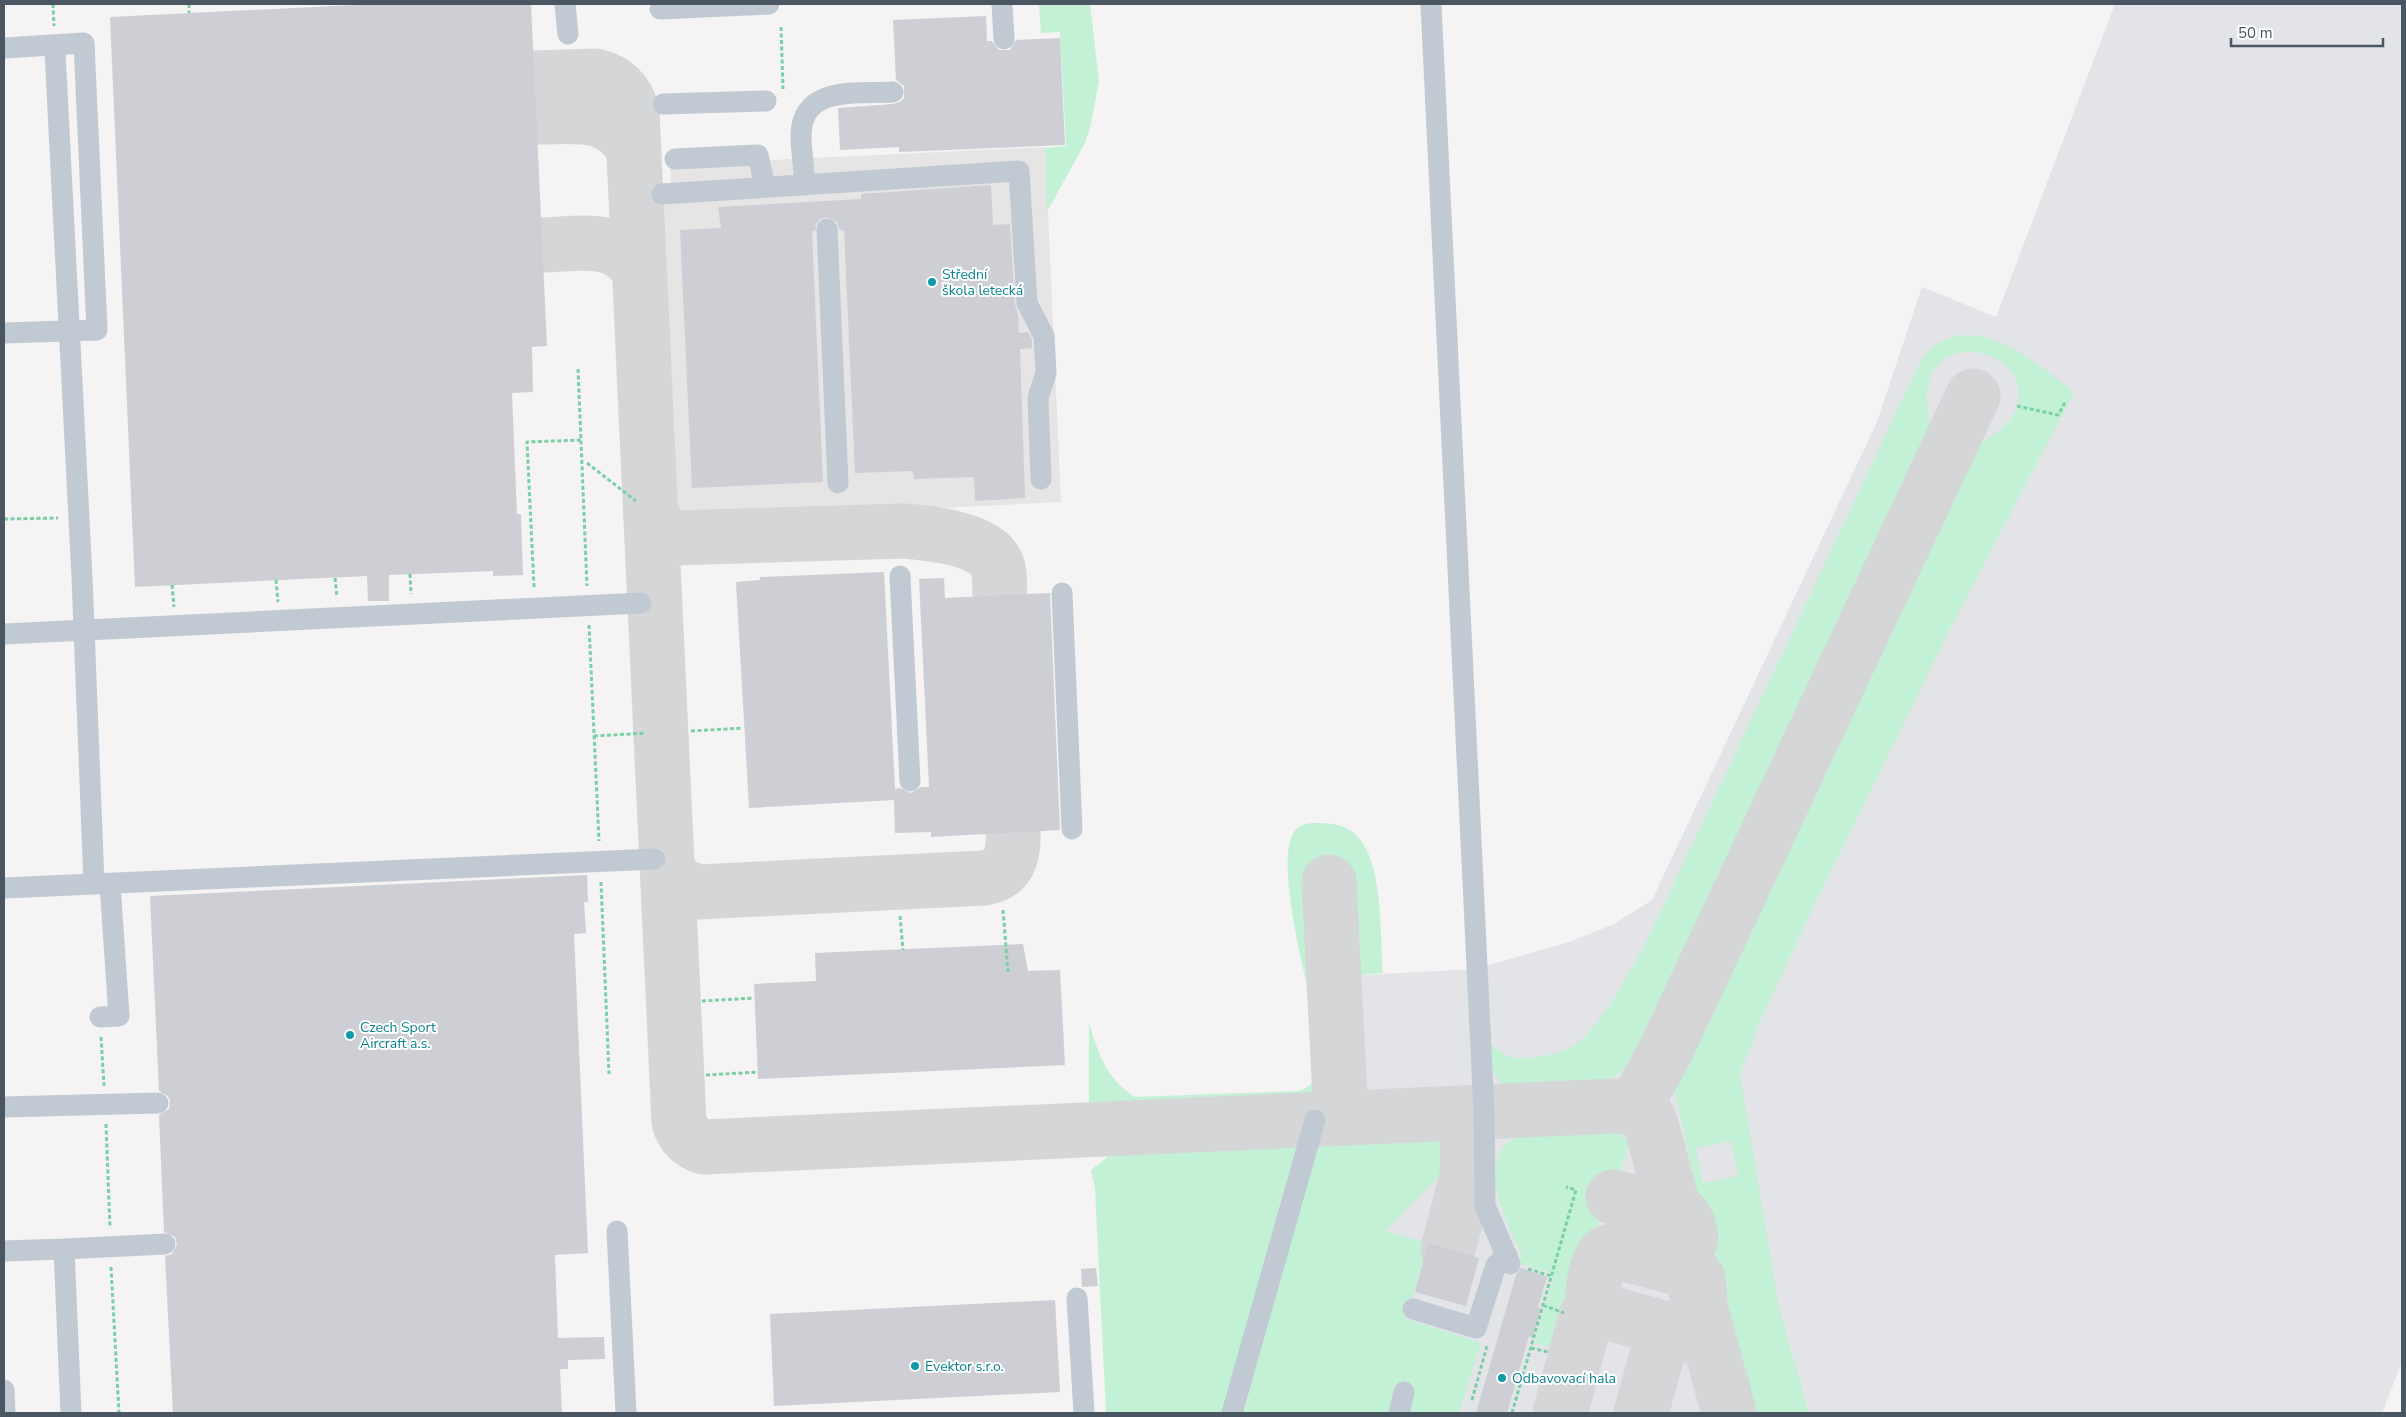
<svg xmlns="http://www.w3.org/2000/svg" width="2406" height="1417" font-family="'Nunito Sans',sans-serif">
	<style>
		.education { fill: #e6e4e5 }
		.airport { fill: #e2e4e7 }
		.green { fill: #c3f1d5; fill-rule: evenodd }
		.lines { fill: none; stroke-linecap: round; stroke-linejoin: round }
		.taxiway { stroke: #d5d6d8; stroke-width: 55 }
		.building { fill: #cdcfd5 }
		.path { stroke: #7ad0a6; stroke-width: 3; stroke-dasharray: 4 2.5; stroke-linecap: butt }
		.minor { stroke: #c1cad2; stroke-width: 21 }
		.culture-dot { fill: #0f9aa8; stroke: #fff; stroke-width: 2 }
		.labels { text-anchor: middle; stroke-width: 4; stroke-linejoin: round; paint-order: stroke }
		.culture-label { font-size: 14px; fill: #0d838f; stroke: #fff; text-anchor: start }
	</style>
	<rect width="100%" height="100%" fill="#f5f3f3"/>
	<path class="education" d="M1045 147 1061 502 678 521 661 184 671 183 670 165Z"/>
	<path class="airport" d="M2115 4H2402V1362L2382 1413H1299L1351 1118 1343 976 1476 969 1569 942 1614 924 1652 900 1877 422 1922 287 1996 317Z"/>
	<path class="green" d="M1039 4H1090L1099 81 1090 128 1085 143 1047 212 1045 148 1066 146 1060 32 1041 33Z
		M1964 335C2004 335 2041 366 2071 390L2072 396 1950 629 1813 908 1762 1017 1740 1074 1779 1308 1809 1413H1746L1718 1311 1712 1263 1673 1082 1680 1049 1678 1048 1908 554 1921 552C1932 528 1944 504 1955 480 1959 472 1962 459 1969 453 1985 437 2013 428 2018 403 2028 352 1945 330 1929 380 1923 401 1931 429 1934 451L1659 1038 1656 1037 1632 1063 1604 1084 1518 1090C1493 1086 1489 1063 1488 1041 1501 1056 1515 1061 1535 1057 1545 1056 1555 1054 1565 1050 1599 1036 1630 970 1648 938L1921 360C1932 345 1945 337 1964 335ZM1731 1141 1738 1176 1703 1183 1696 1148Z
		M1318 823C1331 823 1344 825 1354 833 1384 858 1380 936 1383 973L1343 976 1341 879 1329 882 1320 880 1327 1059C1326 1077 1324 1093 1304 1097L1089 1109V1022C1098 1054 1106 1078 1135 1097L1300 1091C1323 1083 1320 1056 1319 1035 1310 995 1273 864 1294 832 1300 823 1309 823 1318 823Z
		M1597 1129 1614 1130 1627 1140 1628 1150 1550 1347 1535 1343 1554 1274 1519 1263 1522 1254C1505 1221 1471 1151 1524 1134 1544 1128 1576 1130 1597 1129Z
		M1428 1138 1435 1139 1445 1148 1448 1159 1442 1173 1385 1231 1428 1243 1406 1319 1481 1343 1459 1413H1410L1414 1392 1396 1387 1389 1413H1241L1317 1144Z
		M1298 1144 1222 1413H1106L1095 1188 1091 1170 1115 1151Z"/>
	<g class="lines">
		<path class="taxiway" d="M535 78 596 76C614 80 628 93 632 112L679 1122C683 1135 691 1143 704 1147L1615 1106 1634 1108 1664 1054 1973 396
			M536 117C578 117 609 109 634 149
			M542 245C581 244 615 234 639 270
			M651 514 662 533 673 538 904 531C928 533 982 538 995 561 1001 570 999 585 1000 596
			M667 869 679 885 698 892 984 878C1009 874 1014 855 1013 833
			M1329 882 1341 1118
			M1634 1108 1645 1114 1650 1121 1729 1413
			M1613 1197 1684 1217 1688 1224 1691 1239
			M1448 1249 1467 1177 1468 1113
			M1700 1299 1698 1279 1693 1272 1613 1251C1609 1252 1605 1252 1603 1256 1596 1268 1587 1302 1598 1310L1704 1339 1711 1346
			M1560 1413 1586 1317 1590 1313 1598 1310
			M1641 1413 1662 1337 1674 1331"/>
	</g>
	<path class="building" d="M375 4H531L547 346 532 347 533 392 512 393 517 514H521L523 575 493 576V571L389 575V601H368L367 576 135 587 110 17Z
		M986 16 987 41H992L999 50H1010L1016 40 1060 38 1065 145 899 152V147L840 150 838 108 893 104 900 102 904 98V86L896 80 893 20Z
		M991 185 993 225 1010 224 1015 304 1018 314 1019 333 1028 332 1032 339V348L1020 349 1025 498 975 501 974 477 914 479 913 471 855 473 844 230H840L837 222 827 217 820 219 816 224 815 231H812L823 482 692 488 680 230 721 228 718 207 861 199V194Z
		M884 572 895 789 900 788 910 793 921 787H929L919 579 944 578 945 598 1050 593 1060 830 931 837V832L895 833 894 800 749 808 736 582 760 580V577Z
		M587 875 588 902H584L586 933 574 934 588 1253 555 1255 558 1338 604 1337 605 1359 568 1360V1369H560L562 1413H173L165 1256 172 1254 177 1244 175 1237 164 1232 159 1115 169 1109 170 1102 168 1096 159 1091 150 896Z
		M1023 944 1028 971 1060 970 1065 1065 758 1079 754 984 816 981 815 953Z
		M1428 1243 1479 1258 1466 1306 1415 1292Z
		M1096 1268 1098 1286 1082 1287 1081 1269Z
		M1521 1268 1547 1277 1538 1307 1541 1308 1533 1338 1529 1336 1507 1413H1476L1516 1275Z
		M1055 1300 1060 1392 774 1406 770 1314Z"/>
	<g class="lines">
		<path class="path" d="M53 4 54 26
			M189 4V13
			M781 27 783 89
			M578 369 587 586
			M2017 406 2058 415 2066 401
			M587 463 636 501
			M4 519 58 518
			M410 574 411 594
			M335 578 337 597
			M276 580 278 602
			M172 585 174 607
			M534 587 527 442 581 440
			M589 625 599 841
			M691 731 743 728
			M594 736 646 733
			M601 882 609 1074
			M1003 910 1008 972
			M900 916 903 950
			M702 1001 754 998
			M101 1037 104 1086
			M706 1075 758 1072
			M106 1124 110 1228
			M111 1267 119 1413
			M1528 1269 1551 1276
			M1543 1305 1564 1313
			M1531 1348 1548 1352
			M1472 1400 1487 1346
			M1512 1413 1576 1190 1566 1187"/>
		<path class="minor" d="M565 4 568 34
			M1002 4 1004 39
			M1431 4 1484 1112 1485 1206 1510 1264
			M660 9 769 4
			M4 48 84 43 97 330 4 333
			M55 52 82 577 94 884 655 859
			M663 104 766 101
			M675 159 758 155 765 187
			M805 185C804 168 801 151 801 135 802 85 858 94 893 92
			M662 194 1019 171 1027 303 1044 336 1046 373 1038 398 1041 479
			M827 229 838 483
			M900 576 910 781
			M1062 593 1072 829
			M4 634 641 603
			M4 888 94 884
			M100 1017 119 1016 110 884
			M4 1107 158 1103
			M617 1231 626 1413
			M64 1249 165 1244
			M4 1251 64 1249 71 1413
			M1077 1298 1084 1413
			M1413 1309 1476 1328 1496 1265 1507 1255
			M4 1390 5 1413
			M1232 1413 1315 1120
			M1399 1413 1404 1392"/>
	</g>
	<g class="culture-dot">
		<circle cx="932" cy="282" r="5"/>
		<circle cx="350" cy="1035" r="5"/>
		<circle cx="915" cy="1366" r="5"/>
		<circle cx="1502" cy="1378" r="5"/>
	</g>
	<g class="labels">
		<g class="culture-label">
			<text x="942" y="279">Střední<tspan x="942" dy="16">škola letecká</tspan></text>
			<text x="360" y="1032">Czech Sport<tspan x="360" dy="16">Aircraft a.s.</tspan></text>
			<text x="925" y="1371">Evektor s.r.o.</text>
			<text x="1512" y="1383">Odbavovací hala</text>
		</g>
	</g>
	<rect width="2406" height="1417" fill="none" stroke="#4a5661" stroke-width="10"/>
	<path d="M2231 38v8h152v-8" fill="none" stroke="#4a5661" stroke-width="2.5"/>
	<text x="2238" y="38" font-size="15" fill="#4a5661" stroke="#ffffff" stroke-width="4" paint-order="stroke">50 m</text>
</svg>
